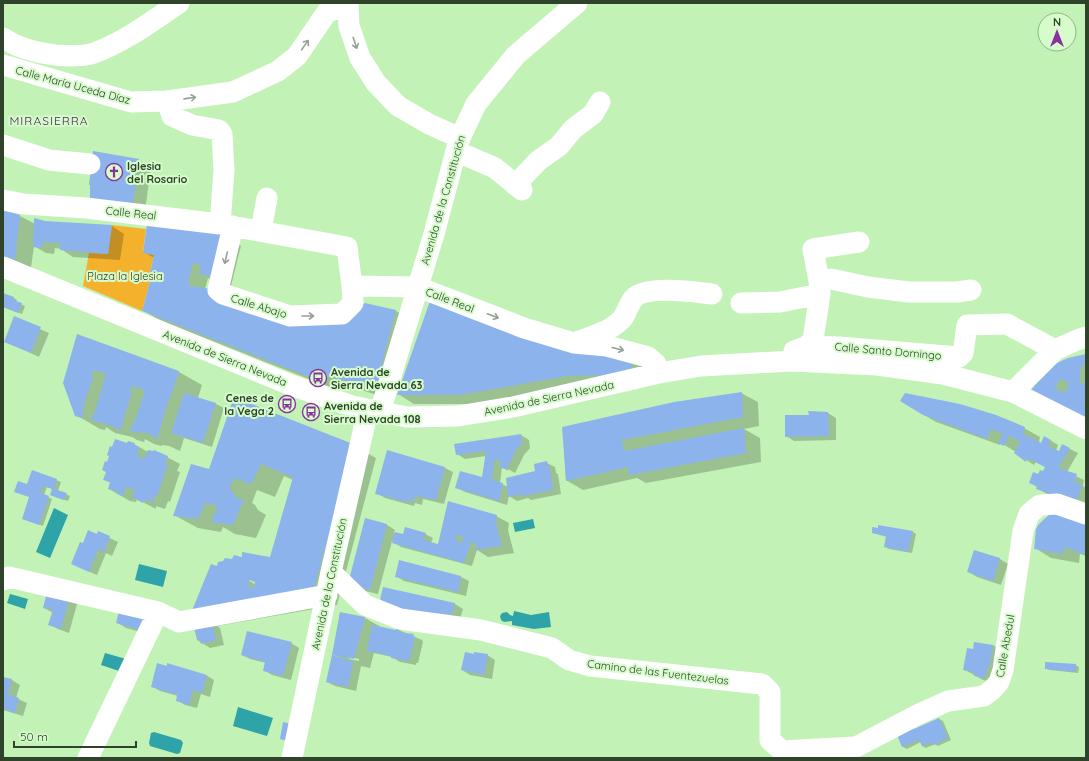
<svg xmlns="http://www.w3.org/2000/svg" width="1089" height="761" font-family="Quicksand,sans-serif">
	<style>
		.green { fill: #f4b22c }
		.water { fill: #2ea3a8 }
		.shadow { fill: #0003; fill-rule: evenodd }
		.building { fill: #8db3ed; fill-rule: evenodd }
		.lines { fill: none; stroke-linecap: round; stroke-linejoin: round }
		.minor { stroke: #fff; stroke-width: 21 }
		.oneway { stroke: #97a094 }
		.labels { text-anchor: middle; stroke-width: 4; stroke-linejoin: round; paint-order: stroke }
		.street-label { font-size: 11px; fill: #2f422a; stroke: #d6fccc }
		.poi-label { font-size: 11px; font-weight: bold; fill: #2f422a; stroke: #d6fccc; text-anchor: start }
		.park-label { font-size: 11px; fill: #42351f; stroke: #d6fccc }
		.neighbourhood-label { font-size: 12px; letter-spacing: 1px; fill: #4f2559; stroke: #d6fccc }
	</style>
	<rect width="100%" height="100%" fill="#c2f2b6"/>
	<path class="green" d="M112 225 146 229 143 252 154 255 150 273 152 274 142 311 83 286 89 253 108 254Z"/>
	<path class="water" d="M54 508 68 515 50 558 36 552Z
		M533 519 535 528 515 532 513 523Z
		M139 564 167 571 163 587 135 580Z
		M10 594 28 599 25 609 7 603Z
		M514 611 531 615 549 612 551 627 534 629 512 625V621L504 622 501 620 500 616 502 613 507 612 510 615 513 616Z
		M105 653 126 659 122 672 101 665Z
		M238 707 273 718 267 736 233 726Z
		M154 732 181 740 183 743 180 753 177 754 150 746 149 743 151 733Z"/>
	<path class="shadow" d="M94 152 139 160 151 167 145 211 103 206Z
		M3 211 20 216 35 224 112 226 124 234 120 260 73 257 61 249 55 248 54 254 46 253 34 246 31 268 3 257Z
		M225 236 241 246 231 286 216 282 208 278 205 289 310 325 396 311 412 320 392 400 334 381 329 387 159 320 143 310 153 274 154 258 144 252Z
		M3 294 14 298 17 300 16 302 25 306 22 314 3 307Z
		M15 318 49 333 39 357 5 341Z
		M77 335 179 372 202 385 198 398 216 404 224 408 212 447 184 438 180 451 169 446 162 445 161 446 154 444 145 439 144 442 137 440 132 437 115 433 106 427 105 430 100 429 76 415Z
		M1086 355V422L1031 394Z
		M631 361 648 370 477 404H414L398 394Z
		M741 393 758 402 759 426 744 429 760 438 761 462 646 483 637 478 583 490 566 480 563 428Z
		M901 401 1024 428 1040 437 1039 442 1042 444 1050 440 1058 445 1056 451 1060 452 1063 446 1070 449 1078 453 1067 472 1084 480 1083 486 1086 488V506L1045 493 1030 482 1043 472 1046 467 1036 462 1034 465 1015 453 1016 452 1001 443 1000 445 936 422Z
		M809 412 828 413 836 418V440L794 441 786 436 810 416Z
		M521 435 529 440 530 448 524 455 515 473 508 469V471L502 467 500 483 508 487 537 472 547 463 555 467 556 473 558 474 561 494 531 500 528 498 517 501 509 496 507 505 465 492 457 488 483 479 486 456 465 459 457 454 455 445Z
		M128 444H134L148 452 167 457 180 464 177 471 180 472 170 502 168 501 165 509 156 506V509L137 499 136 502 130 501 109 489 111 483 105 480 113 448Z
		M353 445 376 458 337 605 217 626 220 628 224 645 210 648 202 643 197 640 218 567 233 560 271 558 293 480 284 476 275 497 257 490 252 503 255 505 258 510 266 515 256 538 235 534 223 527 221 532 198 528 174 515 210 470ZM246 577 256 582V585L245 578Z
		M388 451 445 468 453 472 444 504 423 499 422 505 415 503 414 506 385 498 377 493Z
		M32 471 61 482 58 491 70 496 68 501 55 497 51 495 53 489 47 487 44 495 52 499 43 526 27 520 30 497 28 485Z
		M449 502 496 516 509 523 508 530 514 553 488 557 477 550 472 566 401 547 392 541 378 594 365 591 356 586 366 519 387 525 395 530 394 533 404 535 425 534 433 538 431 543 439 545Z
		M1086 524V556L1080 554 1079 563 1051 558 1035 548Z
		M913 532 916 534 912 553 889 549 886 547 887 537 873 533Z
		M99 533 118 542 112 556 106 553 97 575 72 564 84 544 98 535Z
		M975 551 1000 559 1008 564 1001 585 977 577 969 572Z
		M396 576 461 577 469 581 466 596 404 581Z
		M69 599 77 604 69 633 58 629 50 625 53 613 44 608Z
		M455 604 463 609 460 619 388 609Z
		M340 613 365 618 381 627 396 631 399 630 422 640 423 642 418 663H416V665L400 662 392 657 374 653 370 668 361 666 356 691 335 686 327 682 339 658 333 654ZM349 657 359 659V661L349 659Z
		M144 615 148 634 126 628 118 623Z
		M291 643 299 648 291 680 272 675 264 670 266 663 250 659 242 655Z
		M993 645 1001 650 993 682 983 680 965 670 974 651Z
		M487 655 495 660 492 679 470 675 462 670Z
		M1075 665 1079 667 1078 673 1050 670 1046 668Z
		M206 675 214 680 210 697 201 694 197 708 185 705 177 700 178 696 160 691 152 686Z
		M3 678 12 680 20 685 16 698 27 703 23 716 3 710Z
		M939 719 943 721 951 740 938 746 935 744 926 748 922 746 921 742 907 749 903 747 913 728 915 729Z"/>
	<path class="building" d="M93 151 139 159 133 204 90 199V185H89Z
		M3 210 20 215 15 260 3 255Z
		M34 218 45 221 112 225 108 254 60 250V243L43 242 42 248 33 247Z
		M147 224 225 235 215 277 199 274 201 265 193 263 188 283 190 284 189 286 212 289 310 324 355 310 365 303 396 310 382 363 384 364 376 391 317 372 312 378 142 311 152 274 150 273 154 255 143 253Z
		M3 293 14 297 13 300 22 303 18 313 3 307Z
		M430 301 632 360V368L606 375 564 376 562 377 460 395H397Z
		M14 316 41 327 31 353 4 342Z
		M77 334 179 371 170 399 169 398 157 439 152 437 153 435 146 433 139 432 138 433 130 431 132 424H134L144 393V390L132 386 130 392 132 393 122 423H123L121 430 113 427V426L91 420 93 414 94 415 106 374 94 370 91 378H93L82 410H84L82 418 75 416 63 383Z
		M1086 354V368L1085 369V365L1081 366 1079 383H1086V401H1083L1085 403 1084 407 1086 408V422L1029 394 1038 379 1053 365 1068 358ZM1060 379 1069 383 1065 393 1055 388Z
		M742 392 743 417 622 440 624 451 744 428 746 453 629 475 628 467 566 481 562 427 674 402Z
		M184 393 216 403 203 443 171 433Z
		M905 393 960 404 996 415 1025 427 1023 434 1041 443 1044 436 1051 440 1048 446 1059 451 1062 444 1070 448 1058 468 1077 474 1074 482 1082 484 1076 503 1036 489 1037 486 1029 483 1033 472 1038 474 1040 470 1043 471 1045 467 1027 458 1026 462 1014 453 1020 441 1009 436 1004 446 998 443 1003 434 991 429 987 439 923 415 900 401Z
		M234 397 353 444 313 592 191 613 211 564 217 566 218 562 223 561 225 558 232 559 234 555 242 557V552L270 557 293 477 261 464 251 484 234 478 229 489 232 490 236 498 244 500 233 525 211 522 218 506 205 503 198 519 173 516 191 464 209 469ZM249 580 255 582 254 588 248 586Z
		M808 411 828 412 829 436 785 437V415H809Z
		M521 434 522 443 516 450 507 469 500 468 501 461 494 460 492 480 503 483 499 501 455 488 460 471 482 477 486 451 456 455 454 444Z
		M115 439 127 443 128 441 135 443 134 445 139 447 137 456 144 459 148 450 153 451 154 450 168 456 165 464H168L157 496 155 495 153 502 144 500 143 503 137 500V499L132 497 135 490 126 487 123 496 117 494 118 492 108 489 110 482 103 480 106 472 102 470 105 461 107 462 109 456 107 455 110 446 112 447Z
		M387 450 445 467 436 500 415 496 414 502 407 500 406 502 375 494Z
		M547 461 549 469 550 468 553 490 522 496V494L508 497 506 478 535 471 534 464Z
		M32 470 57 479 54 489 67 493 64 500 50 495 52 489 43 486 41 493 49 496 39 525 22 519 29 497 14 492 18 481 27 484Z
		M448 501 497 515 496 523 502 546 475 550 477 544 471 542 464 563 392 543 395 532 403 534 405 527 426 533 423 540 438 544ZM457 534 463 537 462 543 456 541Z
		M1051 513 1086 523V555L1064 547 1063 554 1034 549 1036 529 1039 524Z
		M365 518 387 524 370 590 356 587 349 580Z
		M878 525 913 531 908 552 884 547 886 536 872 533V527L878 528Z
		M88 530 97 534 98 531 110 536 104 552 98 549 89 572 71 564 80 542 83 543Z
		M974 550 1000 558 993 581 967 572Z
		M399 560 461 576 458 592 395 577Z
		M383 587 455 603 452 615 444 613 443 620 379 605Z
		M47 592 69 599 61 629 48 625 53 610 43 608Z
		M120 607 144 614 140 630 116 623Z
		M340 612 365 617 354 659 332 655Z
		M193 623H212L216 640 201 644 200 640H197Z
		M372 625 396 630V628L399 629 398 632 414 634 413 636H415L410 659H408V661L391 658V656L367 651Z
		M247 631 292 642 283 676 263 671 265 662 241 655Z
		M974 642 993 645 989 668H987L985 678 974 676V672L963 670 967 648 973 649Z
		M465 652 474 654V652L488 654 484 675 461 670Z
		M332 655 353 662 348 687 326 682Z
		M1045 662 1076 664 1075 672 1045 669Z
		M157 663 167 666V663L207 675 202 693 193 690 189 705 176 701 177 695 151 687Z
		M3 677 12 679 8 694 19 698 15 713 3 709Z
		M939 718 948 738 934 745 930 743 922 746 919 740 902 747 897 735 913 727 914 729Z
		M283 722 291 724 288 741 280 739Z"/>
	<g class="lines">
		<path class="minor" d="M348 3 349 26 360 58 376 83 398 106 429 124 460 138
			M3 38C18 48 37 53 55 55 68 56 82 57 94 53 125 42 152 21 179 3
			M3 65 131 102 167 101 233 92 278 71 297 56 327 12 347 5
			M167 101 172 116 192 125 219 130 222 134 224 170 220 224
			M3 145 49 160 90 164
			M456 151 495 168 522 190
			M515 185 538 161 559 146 573 129 593 114 600 102
			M3 200 24 204 86 208 220 224 347 247 352 286 353 303 342 314 290 316 223 294 218 290 233 226
			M261 231 267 198
			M3 267 291 385 352 406 407 417 458 416 513 407 659 373 701 366 792 361 877 365 943 374 1013 392 1086 429
			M819 281 813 249 859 242
			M352 286 418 287 524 328 574 343 607 346 648 357 656 364 659 373
			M741 303 780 302 820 294
			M579 341C593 336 611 331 622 319 627 313 629 303 634 298 647 285 695 292 712 294
			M807 346 813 340 820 294 819 281 831 279 868 287 909 292H957L971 290
			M792 361 794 351 807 346 839 347 959 357 963 353 967 325 1007 324 1055 350
			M1013 392 1055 350 1077 340 1086 337
			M380 412 434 234 456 151 460 138 476 104 516 55 577 3
			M331 572 365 605 400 619 481 630 552 648 569 660 590 666 762 684 770 692V740L782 751 856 747 919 714 948 701 984 696 993 689 999 682 1003 670 1023 531 1029 514 1040 505 1057 504 1086 514
			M3 580 9 577 158 612 179 622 327 595
			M88 758 158 612
			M292 758 331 572 368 410"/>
	</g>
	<defs><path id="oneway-shaft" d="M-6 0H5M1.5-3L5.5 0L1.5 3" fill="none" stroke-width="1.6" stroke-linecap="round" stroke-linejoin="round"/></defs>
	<g class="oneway">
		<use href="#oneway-shaft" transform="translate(355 43) rotate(72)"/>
		<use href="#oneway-shaft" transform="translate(305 45) rotate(-55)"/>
		<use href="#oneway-shaft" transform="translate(190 98) rotate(-8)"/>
		<use href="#oneway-shaft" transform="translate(226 258) rotate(103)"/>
		<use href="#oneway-shaft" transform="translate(308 316)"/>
		<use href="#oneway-shaft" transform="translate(493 316) rotate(21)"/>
		<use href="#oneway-shaft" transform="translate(618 349) rotate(14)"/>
	</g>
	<defs>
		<g id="church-ring" transform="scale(0.9)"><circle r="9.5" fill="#d6fccc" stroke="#89319d" stroke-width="1.5"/><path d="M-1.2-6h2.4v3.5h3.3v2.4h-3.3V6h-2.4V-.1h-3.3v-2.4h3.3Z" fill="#89319d"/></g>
		<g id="bus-ring" transform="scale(0.9)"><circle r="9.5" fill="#d6fccc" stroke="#89319d" stroke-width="1.5"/><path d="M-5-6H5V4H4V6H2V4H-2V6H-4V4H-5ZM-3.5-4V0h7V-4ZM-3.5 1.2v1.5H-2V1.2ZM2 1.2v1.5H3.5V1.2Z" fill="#89319d"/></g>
	</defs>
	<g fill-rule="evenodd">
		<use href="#church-ring" x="114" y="172"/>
		<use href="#bus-ring" x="318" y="378"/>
		<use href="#bus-ring" x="287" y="404"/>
		<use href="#bus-ring" x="311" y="412"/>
	</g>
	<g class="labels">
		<g class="street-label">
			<text transform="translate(73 85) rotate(15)" y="4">Calle María Uceda Díaz</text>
			<text transform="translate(443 200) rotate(-74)" y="4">Avenida de la Constitución</text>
			<text transform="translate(131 213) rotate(6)" y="4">Calle Real</text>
			<text transform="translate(450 300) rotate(21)" y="4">Calle Real</text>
			<text transform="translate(259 306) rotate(17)" y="4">Calle Abajo</text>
			<text transform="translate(888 351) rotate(5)" y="4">Calle Santo Domingo</text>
			<text transform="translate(225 358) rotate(22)" y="4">Avenida de Sierra Nevada</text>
			<text transform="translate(549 398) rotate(-12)" y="4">Avenida de Sierra Nevada</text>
			<text transform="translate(329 584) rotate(-78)" y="4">Avenida de la Constitución</text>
			<text transform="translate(1005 646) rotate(-80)" y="4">Calle Abedul</text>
			<text transform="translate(658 672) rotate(7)" y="4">Camino de las Fuentezuelas</text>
		</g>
		<g class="poi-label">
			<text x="127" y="170">Iglesia<tspan x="127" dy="13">del Rosario</tspan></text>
			<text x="331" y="376">Avenida de<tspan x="331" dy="13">Sierra Nevada 63</tspan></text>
			<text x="274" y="402" text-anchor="end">Cenes de<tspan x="274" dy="13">la Vega 2</tspan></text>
			<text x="324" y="410">Avenida de<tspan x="324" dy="13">Sierra Nevada 108</tspan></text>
		</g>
		<g class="park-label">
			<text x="125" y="280">Plaza la Iglesia</text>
		</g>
		<g class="neighbourhood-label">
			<text x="49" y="125">MIRASIERRA</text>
		</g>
	</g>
	<rect width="1089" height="761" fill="none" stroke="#2f422a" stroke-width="8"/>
	<g transform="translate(1057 32)"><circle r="19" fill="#d6fccc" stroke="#93b28b"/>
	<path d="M0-3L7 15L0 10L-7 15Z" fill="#89319d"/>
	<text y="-6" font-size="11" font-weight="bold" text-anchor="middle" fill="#2f422a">N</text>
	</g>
	<path d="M14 741v6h122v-6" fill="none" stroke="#2f422a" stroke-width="2"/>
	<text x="20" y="741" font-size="12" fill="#2f422a" stroke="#d6fccc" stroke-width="3" paint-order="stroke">50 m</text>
</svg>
